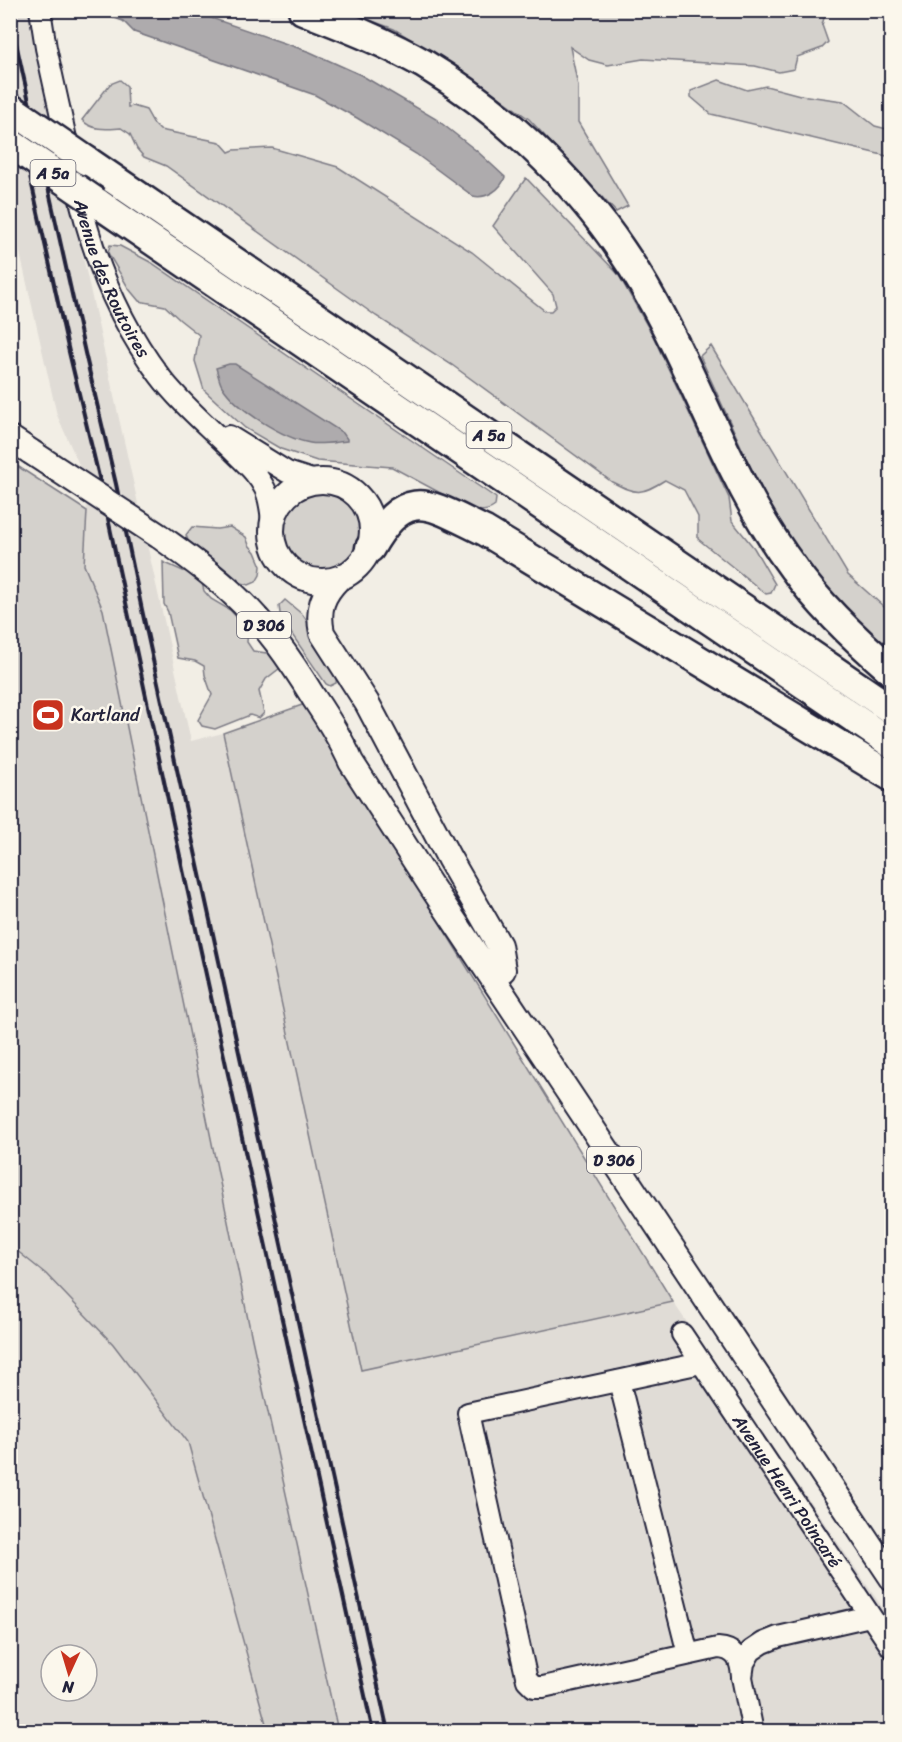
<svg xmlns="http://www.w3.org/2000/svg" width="902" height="1742" font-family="Sriracha,sans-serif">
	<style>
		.built { fill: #e0dcd6; fill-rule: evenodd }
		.green { fill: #d4d1cc; stroke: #7b7a84; stroke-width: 1.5 }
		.water { fill: #aeabad; stroke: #76747f; stroke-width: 1.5 }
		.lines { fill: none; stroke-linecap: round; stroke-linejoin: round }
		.minor-casing { stroke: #22223b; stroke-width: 24 }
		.major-casing { stroke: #22223b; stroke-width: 28 }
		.highway-casing { stroke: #22223b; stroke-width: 33 }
		.minor { stroke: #fbf7ec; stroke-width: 20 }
		.major { stroke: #fbf7ec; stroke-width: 24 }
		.highway { stroke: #fbf7ec; stroke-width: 28 }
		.rail { stroke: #22223b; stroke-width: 4 }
		.major-bridge-casing { stroke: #22223b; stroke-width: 28; stroke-linecap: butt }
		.highway-bridge-casing { stroke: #22223b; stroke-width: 33; stroke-linecap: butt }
		.major-bridge { stroke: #fbf7ec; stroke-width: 24 }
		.highway-bridge { stroke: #fbf7ec; stroke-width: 28 }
		.labels { text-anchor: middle; stroke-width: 5; stroke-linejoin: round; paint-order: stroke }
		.shield { fill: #fbf7ec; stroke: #636270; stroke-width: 1.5 }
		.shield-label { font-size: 16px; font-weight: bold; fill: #22223b }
		.street-label { font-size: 18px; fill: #22223b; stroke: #fbf7ec }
		.poi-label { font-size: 18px; fill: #22223b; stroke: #fbf7ec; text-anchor: start }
	</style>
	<rect width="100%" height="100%" fill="#f2eee5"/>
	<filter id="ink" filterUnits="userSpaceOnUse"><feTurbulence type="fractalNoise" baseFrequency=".0167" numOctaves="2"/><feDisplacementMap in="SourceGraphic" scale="12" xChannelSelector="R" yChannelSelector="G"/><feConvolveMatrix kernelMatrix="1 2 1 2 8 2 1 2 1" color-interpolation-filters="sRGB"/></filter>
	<g filter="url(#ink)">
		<path class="built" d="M10 11H28L191 741 223 733 361 1370 673 1302 891 1620V1731H338L252 1339 103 610 84 565 87 511 84 476 57 415 11 214Z
			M10 1246 46 1274 113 1344 188 1442 268 1731H11ZM51 1655H87V1691H51Z"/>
		<path class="green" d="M345 11H819L824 18 822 25 828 42 822 48 797 57 794 69 779 72 755 66 643 59 608 65 589 60 570 47 578 86V122L628 206 616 212 529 119 466 73 394 29Z
			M120 80 127 86 128 107 133 106 146 110 154 124 160 130 220 142 229 152 234 150 272 148 338 167 472 252 545 311H551L556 306 553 294 493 226 526 178 618 274 653 336 729 498 732 521 754 548 775 584 771 593 766 594 698 539V517L684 490 665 480C641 495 637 495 612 482L452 365 376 316 166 166 144 157 137 149 130 134 121 128C107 129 92 131 82 120L110 84Z
			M719 80 747 90 766 86 800 95 843 101 875 126 891 130V157L711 114 691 97V91Z
			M110 245 120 246 152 263 496 498 495 506C488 512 480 511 472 510L392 467 317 461 281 449 245 428 204 390 195 361 199 335 180 320 165 306 139 301 129 289 108 253Z
			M711 346 848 575 891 613V651L842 605 797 553 754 475 700 356Z
			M11 462 87 511 84 565 103 610 252 1339 338 1731H268L188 1442 113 1344 46 1274 11 1246Z
			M281 531a40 40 0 1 1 80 0a40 40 0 1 1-80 0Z
			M192 527 217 529 230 527 246 537 249 545 255 552 261 566 260 575 256 582 249 585 242 583 217 562 190 546 186 535Z
			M163 562 183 571 196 573 201 579 204 591 211 599 230 610 248 630 247 642 253 651 280 655 284 665 266 679 259 691 264 713 259 718 250 715 215 729 202 726 198 720 212 695 205 675 204 666 195 661 178 658 168 612 164 604Z
			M285 600 303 615 331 657 337 672 336 683 330 686 326 684 284 623 280 613 279 606Z
			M305 704 673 1302 361 1370 223 733Z"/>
		<path class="water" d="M94 11H191L310 52 361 75 436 119 478 152 505 177C501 190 486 199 473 196L416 154 357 118 315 95 134 32 123 21Z
			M229 364H235L343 433 347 439V441C335 442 321 445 310 443 283 438 237 410 222 386 219 381 218 374 216 368Z"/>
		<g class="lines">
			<g class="minor-casing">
				<g id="minor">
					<path d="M40 10 46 48 69 152"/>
					<path id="s1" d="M76 183C91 252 116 318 159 375 180 403 208 426 233 451 245 463 258 474 265 489 271 501 271 516 273 529"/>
					<path d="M229 436 287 472 315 481"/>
					<path id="s2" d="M682 1334 892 1648"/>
					<path d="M701 1363 468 1413 527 1680 534 1687H543L718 1648C736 1649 741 1660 742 1677"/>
					<path d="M619 1381 688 1654"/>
					<path d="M753 1732 742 1677 744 1663 751 1651 763 1643 778 1637 870 1616"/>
				</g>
			</g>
			<g class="major-casing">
				<path id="major" d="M10 438 31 452
					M272 531a50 50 0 1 1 100 0a50 50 0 1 1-100 0Z
					M159 536C184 554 209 571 232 593 266 624 290 659 314 698 328 719 341 739 351 762L431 886 892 1578
					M339 578C322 595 317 609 322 633L367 703 449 858 499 945 503 970"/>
			</g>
			<g class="highway-casing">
				<path id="highway" d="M303 10C344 26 386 42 424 64 499 109 573 178 622 251 668 318 697 395 733 467 750 502 770 537 794 569 821 607 856 640 892 671
					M87 161 892 710
					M96 202 892 744
					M370 548C407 483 430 505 485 531L892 777"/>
			</g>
			<use href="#minor" class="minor"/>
			<use href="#major" class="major"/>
			<use href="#highway" class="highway"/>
			<path class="rail" d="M10 16 85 353 116 484 142 610 388 1732
				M10 86 69 352 100 481 183 870 373 1732"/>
			<g class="major-bridge-casing">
				<path id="major-bridge" d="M31 452 159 536"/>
			</g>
			<g class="highway-bridge-casing">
				<path id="highway-bridge" d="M10 108 87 161
					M10 143 96 202"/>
			</g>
			<use href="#major-bridge" class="major-bridge"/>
			<use href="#highway-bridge" class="highway-bridge"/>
		</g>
	</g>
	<defs>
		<g id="stadium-square" transform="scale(1.725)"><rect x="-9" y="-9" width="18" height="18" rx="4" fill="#c8321e" stroke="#fbf7ec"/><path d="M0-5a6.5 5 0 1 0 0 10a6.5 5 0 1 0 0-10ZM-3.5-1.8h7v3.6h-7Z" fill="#fff"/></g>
	</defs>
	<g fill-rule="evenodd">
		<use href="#stadium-square" x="48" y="715"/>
	</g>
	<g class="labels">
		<g class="shield">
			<rect x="30.5" y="160" width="45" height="26" rx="4.5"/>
			<rect x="466.5" y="422" width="45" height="26" rx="4.5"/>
			<rect x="237" y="612" width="54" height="26" rx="4.5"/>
			<rect x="587" y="1147" width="54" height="26" rx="4.5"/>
		</g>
		<g class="shield-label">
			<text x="53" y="179">A 5a</text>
			<text x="489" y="441">A 5a</text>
			<text x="264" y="631">D 306</text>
			<text x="614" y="1166">D 306</text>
		</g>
		<g class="street-label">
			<text dy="6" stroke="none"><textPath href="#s1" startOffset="102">Avenue des Routoires</textPath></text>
			<text dy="6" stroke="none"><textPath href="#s2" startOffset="189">Avenue Henri Poincaré</textPath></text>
		</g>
		<g class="poi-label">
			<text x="71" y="721">Kartland</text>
		</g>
	</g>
	<rect width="902" height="1742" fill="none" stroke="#fbf7ec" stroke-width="36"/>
	<rect x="18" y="18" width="866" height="1706" fill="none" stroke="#22223b" stroke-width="2" filter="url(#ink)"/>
	<g transform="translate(69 1673) rotate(184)"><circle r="28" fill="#fbf7ec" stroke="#a4a2a5" stroke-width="1.5"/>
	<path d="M0-4.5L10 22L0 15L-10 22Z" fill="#c8321e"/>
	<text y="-9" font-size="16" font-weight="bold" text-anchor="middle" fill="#22223b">N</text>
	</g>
</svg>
